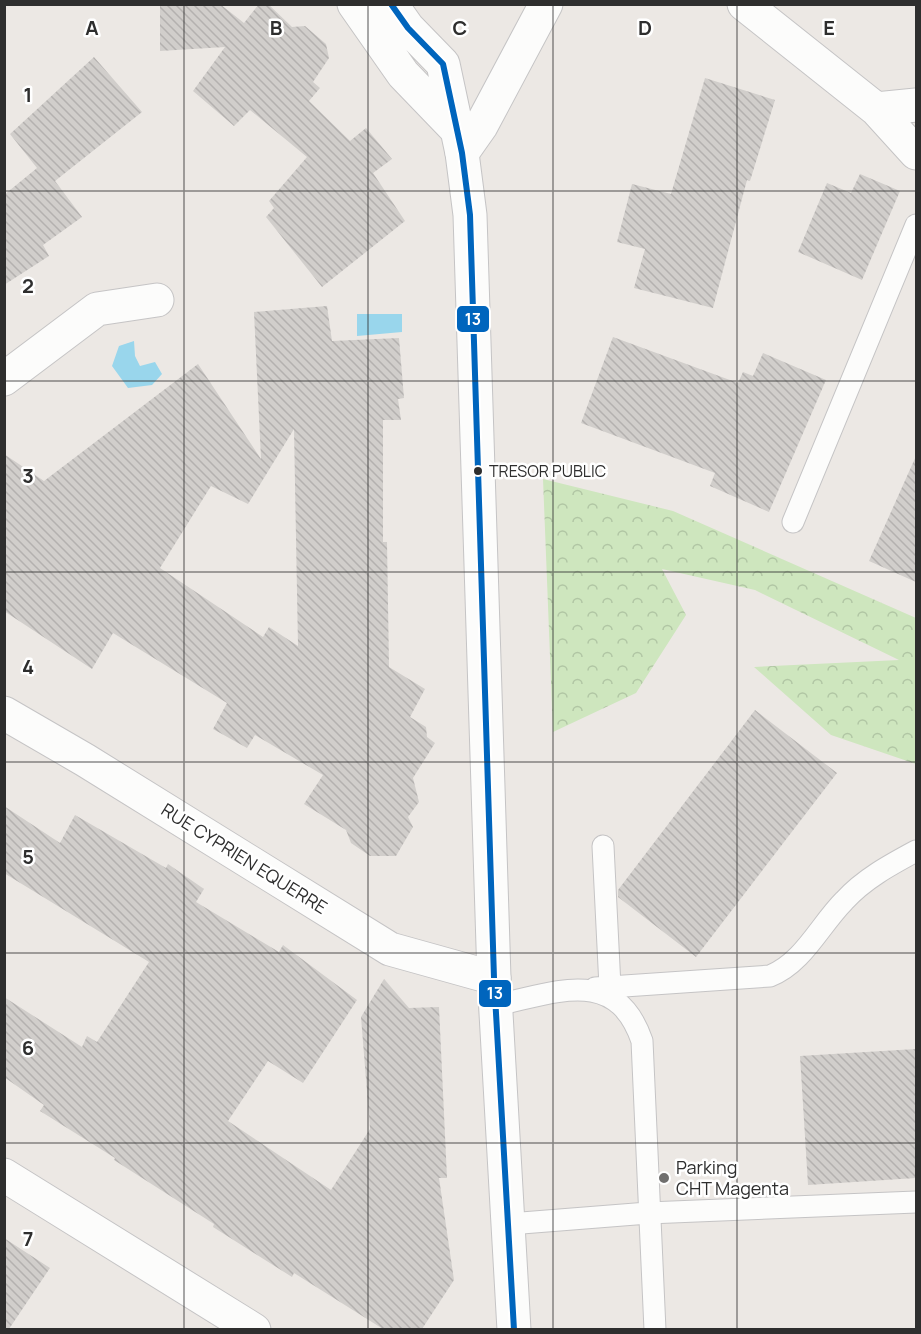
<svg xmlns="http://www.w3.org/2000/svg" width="921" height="1334" font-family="Manrope,sans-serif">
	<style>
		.forest { fill: url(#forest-crowns) }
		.water { fill: #99d6ec }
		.building { fill: url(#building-back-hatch); fill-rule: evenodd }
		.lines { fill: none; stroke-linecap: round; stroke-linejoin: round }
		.service-casing { stroke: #c5c4c5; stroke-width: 23 }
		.minor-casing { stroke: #c5c4c5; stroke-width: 35 }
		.secondary-casing { stroke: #c5c4c5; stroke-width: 35 }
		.service { stroke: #fcfcfb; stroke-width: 21 }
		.minor { stroke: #fcfcfb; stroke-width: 33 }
		.secondary { stroke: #fcfcfb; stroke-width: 33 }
		.bus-1-casing { stroke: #fff; stroke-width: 10 }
		.bus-1 { stroke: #0065bd; stroke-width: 6 }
		.grid { fill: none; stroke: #2e2e2e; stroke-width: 1.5; stroke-opacity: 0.55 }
		.bus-dot { fill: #2e2e2e; stroke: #fff; stroke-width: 2 }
		.poi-dot { fill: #706f6e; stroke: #fff; stroke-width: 2 }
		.labels { text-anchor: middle; stroke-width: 5; stroke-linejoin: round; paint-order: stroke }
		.bus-label { font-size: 16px; fill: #2e2e2e; stroke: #fff; text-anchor: start }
		.street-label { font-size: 18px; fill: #2e2e2e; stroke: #fff }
		.poi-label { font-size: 18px; fill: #2e2e2e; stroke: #fff; text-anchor: start }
		.grid-label { font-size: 20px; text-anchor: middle; font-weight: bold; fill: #2e2e2e; stroke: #fff; stroke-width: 5; stroke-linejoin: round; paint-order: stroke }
		.line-badge { stroke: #fff; stroke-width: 2 }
		.badge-label { font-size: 16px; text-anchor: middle; font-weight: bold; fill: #fff }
	</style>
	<defs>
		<pattern id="forest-crowns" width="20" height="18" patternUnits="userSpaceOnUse" patternTransform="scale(1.5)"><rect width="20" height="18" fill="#cee6be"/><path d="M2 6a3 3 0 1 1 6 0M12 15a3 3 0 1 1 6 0" fill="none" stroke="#b1c6a4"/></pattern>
		<pattern id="building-back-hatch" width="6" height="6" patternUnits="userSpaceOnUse" patternTransform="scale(1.5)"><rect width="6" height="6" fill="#d1cecb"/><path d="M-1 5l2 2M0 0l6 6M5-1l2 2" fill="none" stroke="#b4b1af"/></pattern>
	</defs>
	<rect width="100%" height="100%" fill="#ece8e4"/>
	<path class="forest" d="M543 479 673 511 916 618V764L831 735 754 667 899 660 755 590 662 569 686 615 636 693 553 732Z"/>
	<path class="water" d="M357 314H402V332L357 336Z
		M134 341 135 356 140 366 155 362 162 374 152 385 128 388 112 366 119 346Z"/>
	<path class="building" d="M220 4 244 23 259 4H268L292 27 305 26 326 44 329 58 313 82 320 88 309 101 350 141 366 128 392 159 373 173 405 221 322 287 266 217 274 208 269 201 307 157 250 110 234 126 193 91 225 47 160 51V5Z
		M94 57 142 112 55 181 82 217 43 245 49 256 4 285V195L37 168 10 134Z
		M705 78 775 100 750 181 747 180 713 308 634 288 645 249 617 242 632 184 671 194Z
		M860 174 900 191 862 280 798 252 827 183 851 193Z
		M327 306 332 341 399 338 404 398 398 399 401 420H383V542H387L389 667 425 689 410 717 426 727 427 737 435 743 413 778 419 802 408 817 413 827 396 856H370L351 843 346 830 304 804 323 775 255 735 247 748 213 729 227 703 113 633 92 669 4 611V454L44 481 198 364 261 459 254 312ZM294 429 298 646 269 627 263 637 160 568 211 486 248 504Z
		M613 337 738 383 743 372 753 376 763 353 826 380 769 512 710 486 715 473 581 423Z
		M916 456V582L869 561Z
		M755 710 837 773 696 957 618 897V890Z
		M4 806 60 843 75 815 166 868 168 864 204 889 196 902 279 952 283 945 357 1000 303 1083 268 1061 228 1121 331 1190 370 1129 361 1017 384 979 409 1008 439 1007 447 1178H439L454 1280 422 1329H383L294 1273 292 1277 213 1227 214 1224 114 1160 115 1158 40 1111 44 1105 4 1077V997L82 1047 87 1036 97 1042 149 962 4 873Z
		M916 1049V1178L808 1185 800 1056Z
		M4 1238 50 1268 9 1329H4Z"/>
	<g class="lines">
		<g class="service-casing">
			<path id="service" d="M793 522 916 225
				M603 846 610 987
				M595 988 770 976C803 963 820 925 844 901 864 879 890 865 916 851
				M496 1005C555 993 616 965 642 1041L655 1330
				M509 1224 648 1213 916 1202"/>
		</g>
		<g class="minor-casing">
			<path id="minor" d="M744 4 876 109 916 153
				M876 109 916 105
				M462 153 481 126 546 4
				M4 379 97 309 157 300
				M4 713 85 760 390 949 494 978
				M4 1175 254 1330"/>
		</g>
		<g class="secondary-casing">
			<path id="secondary" d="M354 4 403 74 455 128
				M391 4 408 28 443 64 462 153 470 215 494 978 514 1330"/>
		</g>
		<use href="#service" class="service"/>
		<use href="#minor" class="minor"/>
		<use href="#secondary" class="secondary"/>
		<g class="bus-1-casing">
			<path id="bus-1" d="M391 4 408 28 443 64 462 153 470 215 494 978 514 1330"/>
		</g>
		<use href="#bus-1" class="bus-1"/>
	</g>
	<path class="grid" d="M184 4V1330M368 4V1330M553 4V1330M737 4V1330M4 191H916M4 381H916M4 572H916M4 762H916M4 953H916M4 1143H916"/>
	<circle class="bus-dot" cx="478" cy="471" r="5"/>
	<circle class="poi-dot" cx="664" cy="1178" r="6"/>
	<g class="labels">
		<g class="bus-label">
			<text x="489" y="477">TRESOR PUBLIC</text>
		</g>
		<g class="street-label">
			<text transform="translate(244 859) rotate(32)" y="6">RUE CYPRIEN EQUERRE</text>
		</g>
		<g class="poi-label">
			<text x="676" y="1174">Parking<tspan x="676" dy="21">CHT Magenta</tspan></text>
		</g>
	</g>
	<g class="grid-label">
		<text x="92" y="35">A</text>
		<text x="276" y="35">B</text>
		<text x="460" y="35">C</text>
		<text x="645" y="35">D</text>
		<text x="829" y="35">E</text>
		<text x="28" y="102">1</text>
		<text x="28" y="293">2</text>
		<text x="28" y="483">3</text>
		<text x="28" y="674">4</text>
		<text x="28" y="864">5</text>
		<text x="28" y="1055">6</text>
		<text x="28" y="1246">7</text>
	</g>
	<g class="line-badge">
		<rect x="456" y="305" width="34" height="28" rx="6" fill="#0065bd"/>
		<rect x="478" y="979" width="34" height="29" rx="6" fill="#0065bd"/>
	</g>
	<g class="badge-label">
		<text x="473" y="325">13</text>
		<text x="495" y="999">13</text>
	</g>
	<rect width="921" height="1334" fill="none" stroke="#2e2e2e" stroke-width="12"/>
</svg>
